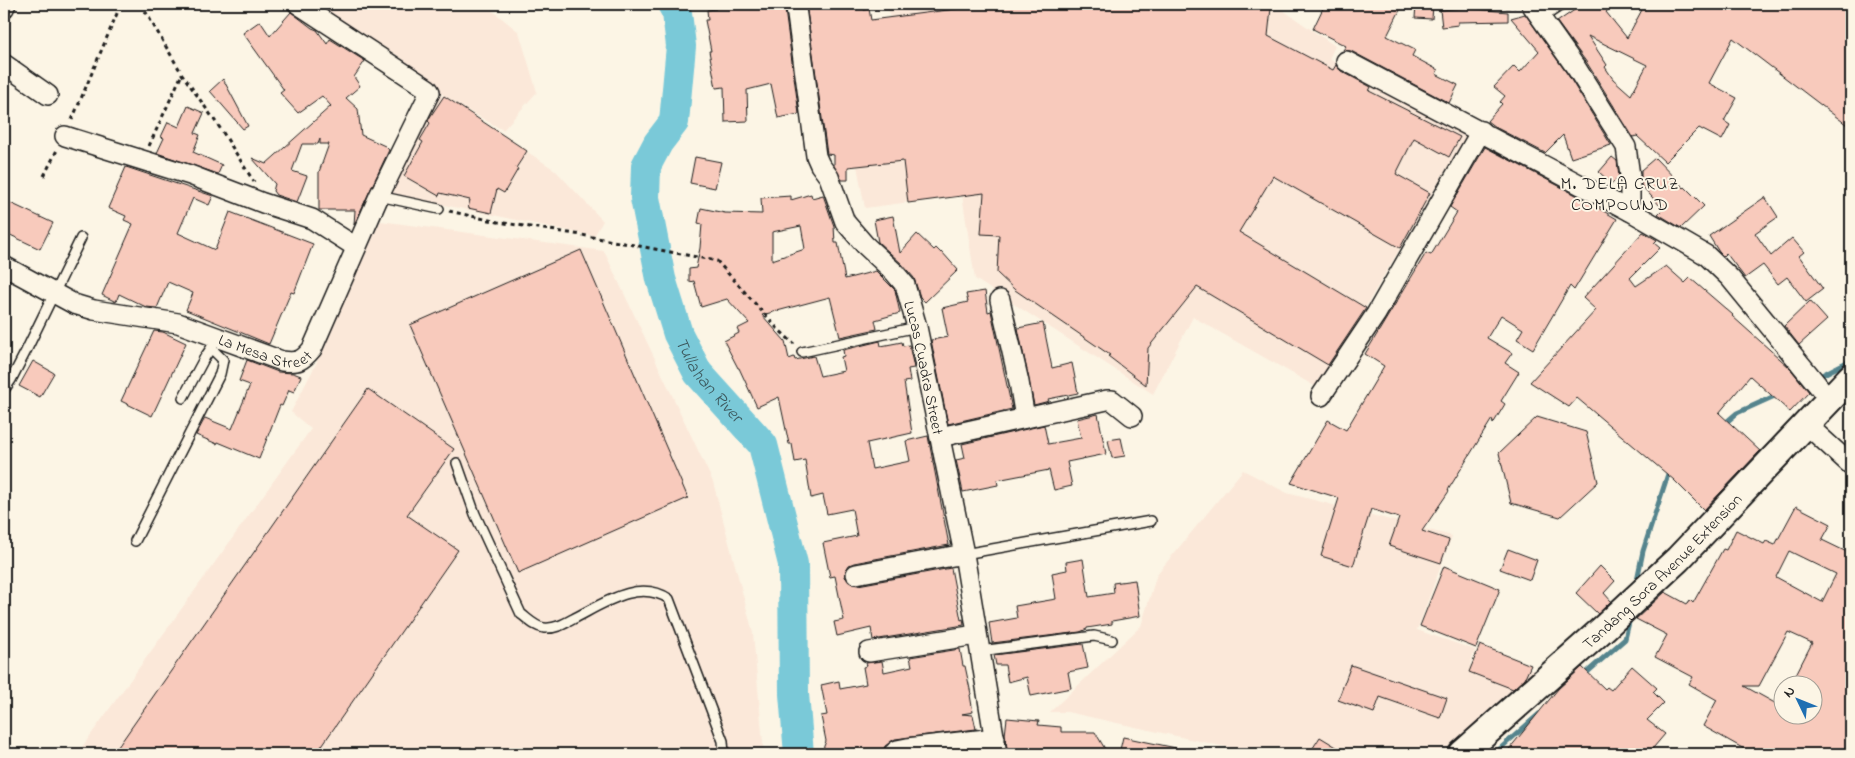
<svg xmlns="http://www.w3.org/2000/svg" width="1855" height="758" font-family="'Indie Flower',sans-serif">
	<style>
		.built { fill: #fbe8d9 }
		.lines { fill: none; stroke-linecap: round; stroke-linejoin: round }
		.stream { stroke: #54848d; stroke-width: 5 }
		.river { stroke: #7ac9d8; stroke-width: 30 }
		.building { fill: #f8cabc; stroke: #1c1c1c; fill-rule: evenodd }
		.lane-casing { stroke: #1c1c1c; stroke-width: 12 }
		.street-casing { stroke: #1c1c1c; stroke-width: 22 }
		.secondary-casing { stroke: #1c1c1c; stroke-width: 30 }
		.path { stroke: #1c1c1c; stroke-width: 3; stroke-dasharray: 4 4; stroke-linecap: butt }
		.lane { stroke: #fcf5e5; stroke-width: 9 }
		.street { stroke: #fcf5e5; stroke-width: 19 }
		.secondary { stroke: #fcf5e5; stroke-width: 26 }
		.labels { text-anchor: middle; stroke-width: 4; stroke-linejoin: round; paint-order: stroke }
		.street-label { font-size: 16px; fill: #1c1c1c; stroke: #fcf5e5 }
		.neighbourhood-label { font-size: 18px; letter-spacing: 1px; fill: #1c1c1c; stroke: #fcf5e5 }
		.water-label { font-size: 18px; font-style: italic; fill: #3d595e; stroke: #fcf5e5 }
	</style>
	<rect width="100%" height="100%" fill="#fcf5e5"/>
	<filter id="ink" filterUnits="userSpaceOnUse"><feTurbulence type="fractalNoise" baseFrequency=".02" numOctaves="2"/><feDisplacementMap in="SourceGraphic" scale="10" xChannelSelector="R" yChannelSelector="G"/><feConvolveMatrix kernelMatrix="1 2 1 2 8 2 1 2 1" color-interpolation-filters="sRGB"/></filter>
	<g filter="url(#ink)">
		<path class="built" d="M314 4H484L519 32 537 92 503 130 458 105 428 85 403 59Z
			M888 4H1274L1335 46 1329 59 1467 134 1318 388 1193 317 1153 394 975 279 962 195 865 208 857 166 905 157Z
			M436 92 555 170 603 221 594 236 391 194 396 176Z
			M380 221 604 251 713 482 753 633 764 754H77L311 429 291 412 316 364Z
			M1243 470 1287 493 1452 536 1417 630 1475 650 1470 665 1491 672 1497 658 1543 674 1494 709 1444 754H1258L1067 712H1050L1141 626 1157 574Z"/>
		<g class="lines">
			<path class="stream" d="M1816 378 1851 360
				M1723 425 1737 413 1779 394
				M1636 585 1643 551 1668 474 1672 470
				M1584 675 1625 639 1630 618
				M1494 754 1539 714"/>
			<path class="river" id="s1" d="M672 4 677 13 681 46 674 122 658 143 646 166 645 198 661 279 678 334 698 373 763 445 793 564 794 694 799 754"/>
		</g>
		<path class="building" d="M716 4H786L785 10 799 114 778 118 771 84 747 90 748 121 725 122 724 87 716 88 709 51H711L705 20H708L707 10 716 9Z
			M806 4H863L864 10 869 9 871 20 971 7V4H1266L1271 8 1268 36 1333 70 1336 65 1341 71 1371 87 1369 91 1460 137 1449 157 1414 138 1396 174 1430 193 1400 248 1273 176 1239 232 1366 308 1328 365 1197 287 1148 348 1146 385 1108 356 1110 355 1015 290 997 273 999 235 981 234 984 193 908 203 903 161 848 167V180H842L834 166V155L827 154Z
			M1325 4H1403L1387 36 1415 50 1412 56 1438 70 1436 74 1458 85 1449 103 1351 51 1343 50 1346 46 1313 29Z
			M1416 4 1433 5 1432 19 1415 18Z
			M1570 4H1615L1606 12 1627 38 1645 4H1851V128L1733 38 1709 83 1737 98 1724 121 1730 125 1722 140 1699 128 1665 162 1637 136 1633 137 1587 63 1557 22 1576 9ZM1588 36 1647 65 1631 95 1613 79 1605 67 1607 65Z
			M1466 8 1508 12V21L1458 22V25L1442 27 1440 10Z
			M291 12 312 28 317 30 327 44 330 39 365 61 354 77 360 86 346 98 358 109 361 135 385 146 389 150 354 225 355 210H319V172L329 144H320V139L318 144H302L292 171 307 176 297 202 276 195 273 191 275 184 252 158 266 164 331 106 322 96 298 113 280 93 284 90 243 33 260 21 270 36Z
			M1525 14 1568 75 1611 145 1571 158 1563 135 1545 153 1495 127 1487 121 1502 104 1500 102 1505 96 1494 87 1514 66 1520 72 1539 51 1511 18Z
			M223 79 248 126 243 129 210 91Z
			M444 96 527 151 516 168 518 169 504 193 497 189 491 213 468 208 470 200 440 193 439 196 404 176 423 142 420 140 430 123 428 121 430 117Z
			M188 106 204 113 195 133 200 135 193 152 222 165 218 174 157 153 164 138 161 137 168 122 179 127Z
			M1485 147 1576 195 1617 219 1574 290 1570 286 1533 349 1517 339 1523 329 1501 315 1487 338 1512 353 1505 363 1519 372 1501 401 1505 404 1493 424 1492 419 1448 490 1449 491 1422 531 1449 540 1441 563 1389 546 1399 518 1371 509 1353 566 1321 556 1339 498 1291 483 1328 420 1346 430 1384 366 1365 354 1426 253 1431 255 1457 212 1450 207Z
			M695 157 721 162 715 188 690 183Z
			M1612 157 1617 161 1619 177 1612 184 1599 172Z
			M1655 158 1684 188 1685 187 1704 206 1681 228 1658 214 1663 209 1641 185V170Z
			M126 167 213 196 209 205 193 198 178 233 215 250 230 212 313 244 294 293 291 292 269 344 186 310 193 293 168 282 157 308 146 307 119 294 116 302 102 295 133 224 124 220 126 216 108 208Z
			M811 194 812 198 823 195 834 226 835 243H838L845 279 876 271 895 290 900 313 875 320 877 329 840 337 830 297 762 315 785 341 789 359 794 357 795 360 814 356 820 376 844 371 841 357 844 356 843 350 880 341 881 346 902 342 903 346 909 345 914 368 908 369 910 381 904 382 912 433 867 443 872 469 910 461 906 441 928 436 949 545 854 563 849 565 846 570 845 577 852 584 858 585 951 568 961 620 963 619 964 625 873 640 871 628 837 636 834 622 844 620 835 576 830 577 823 543 857 536 852 509 827 514 823 495 811 498 805 460 795 462 792 444H789L779 397 757 407 739 368H738L724 341 739 333 737 329 749 323 727 299 701 307 694 281 689 282V269L696 268 700 248 702 224 698 223 701 208 725 213 762 214 761 198 791 196V200ZM801 226 805 249 772 260V232Z
			M1765 197 1778 217 1755 233 1771 256 1792 238 1804 252 1799 256 1823 289 1806 302 1787 277 1778 284 1763 265 1745 278 1726 253 1723 256 1719 252 1709 236Z
			M4 200 53 223 40 249 4 232Z
			M893 216 900 253 917 234 934 250 936 248 941 253 942 252 958 270 925 302 920 297 914 278 902 264 878 242 874 220Z
			M1643 232 1657 240 1654 243 1660 248 1630 278 1636 286 1666 266 1685 283 1690 278 1733 315 1732 316 1789 367 1809 392 1790 412 1750 376 1719 413 1760 451 1704 510 1674 480 1577 398 1569 407 1530 382 1596 310 1583 298Z
			M581 250 688 498 518 573 410 325Z
			M985 291 988 312 991 311 1012 409 948 424 931 340 948 337 942 308 968 302 966 294Z
			M1810 301 1827 320 1799 345 1784 326Z
			M1043 323 1052 368 1072 363 1078 393 1048 399 1049 401 1034 405 1018 328Z
			M154 331 163 332 186 343 152 416 121 401Z
			M247 360 278 372 293 373 301 376 294 392 289 390 282 406 280 405 259 459 218 442 217 444 196 435 205 418 232 429 250 385 239 381Z
			M33 361 54 373 40 397 19 386Z
			M368 389 454 449 407 515 458 550 316 754H113Z
			M1098 414 1106 454 1067 462 1072 486 1054 490 1049 470 997 480 998 485 963 492 956 460 965 458 962 444 1044 425 1048 444 1081 438 1077 419Z
			M1537 417 1586 432 1598 482 1560 517 1511 503 1499 453Z
			M1121 438 1125 456 1112 458 1108 440Z
			M1796 506 1831 524 1822 540 1851 554V754H1753L1703 726 1717 700 1689 684 1693 677 1655 657 1667 635 1636 619 1665 592 1687 604 1690 600 1693 603 1723 549 1726 550 1736 530 1764 544 1766 541 1775 545ZM1789 551 1836 574 1822 602 1776 577ZM1788 632 1812 643 1790 686H1812V716H1782V707L1744 686H1759Z
			M1508 549 1537 560 1530 580 1500 569Z
			M1083 559 1089 597 1114 593 1113 583 1135 580 1140 616 1112 621V624L1087 628V629L1080 632 992 643 989 623 1017 618 1015 606 1056 599 1052 573 1067 570 1066 562Z
			M1444 566 1500 589 1476 648 1420 626Z
			M1600 566 1615 581 1604 593 1611 601 1598 614 1576 593Z
			M1083 644 1088 668 1068 672 1071 688 1031 696 1027 677 1008 682 1005 665H996L994 655Z
			M1480 645 1531 665 1525 678 1513 689 1469 672Z
			M960 649 963 666H965L971 694 970 695 973 712 962 714 973 715 976 729 895 739 885 746 882 754H821L826 741 821 716 827 715 821 685 839 681 840 689 866 684 863 667 867 666 866 663 882 661 884 672 912 666 910 657Z
			M1351 665 1447 698 1440 718 1380 697 1374 713 1338 700Z
			M1632 666 1657 688 1653 692 1664 703 1647 720 1665 734 1648 754H1505L1558 689 1582 667 1605 689 1607 687 1611 690Z
			M1007 718 1039 721 1038 725 1061 727V732H1095L1108 754H1008L1005 735Z
			M1123 737 1176 748V754H1119Z
			M1320 737 1348 754H1309Z
			M985 750 986 754H952Z"/>
		<g class="lines">
			<g class="lane-casing">
				<path id="lane" d="M1542 18 1563 4
					M379 196 439 209
					M802 352 917 327
					M4 390 11 380 26 351 81 238
					M183 398 205 357 214 344
					M457 463 475 514 521 614C528 619 535 627 544 628 555 629 564 624 573 619 601 605 638 578 669 599L723 741 724 754
					M135 541 220 374 223 360 211 348
					M964 554 1151 521
					M980 651 1094 636 1112 640"/>
			</g>
			<g class="street-casing">
				<g id="street">
					<path d="M1531 4 1577 69 1626 147 1630 176V211"/>
					<path d="M4 8 6 4"/>
					<path id="s2" d="M796 8 816 156 820 165 829 177 845 222 865 245 894 272 905 285 917 327 964 554 997 754"/>
					<path d="M1346 61 1630 211 1706 255 1730 278 1829 399"/>
					<path d="M4 64 48 95"/>
					<path d="M65 136 190 175 263 203 312 219 356 247"/>
					<path id="s3" d="M4 266 74 304 94 310 178 323 282 361C298 363 302 361 312 349L379 196 430 92 428 89 298 4"/>
					<path d="M1000 300 1019 382 1025 418"/>
					<path d="M1321 396 1376 314 1481 131"/>
					<path d="M1806 424 1851 465"/>
					<path d="M940 437 1107 400H1112L1132 416"/>
					<path d="M856 574 964 554"/>
					<path d="M869 652 976 635"/>
					<path d="M893 754 897 750 907 748 995 738"/>
				</g>
			</g>
			<g class="secondary-casing">
				<g id="secondary">
					<path id="s4" d="M1462 754 1604 628 1678 559 1851 377"/>
				</g>
			</g>
			<path class="path" d="M141 4 182 74 222 131 254 182
				M1434 4 1443 6H1515
				M72 120 121 4
				M149 146 182 74
				M44 176 57 150
				M449 211 498 222 582 235 717 261 777 328 794 344"/>
			<use href="#lane" class="lane"/>
			<use href="#street" class="street"/>
			<use href="#secondary" class="secondary"/>
		</g>
	</g>
	<g class="labels">
		<g class="street-label">
			<text dy="6" stroke="none"><textPath href="#s3" startOffset="278">La Mesa Street</textPath></text>
			<text dy="6" stroke="none"><textPath href="#s2" startOffset="394">Lucas Cuadra Street</textPath></text>
			<text dy="6" stroke="none"><textPath href="#s4" startOffset="271">Tandang Sora Avenue Extension</textPath></text>
		</g>
		<g class="neighbourhood-label">
			<text x="1620" y="189">M. DELA CRUZ<tspan x="1620" dy="21">COMPOUND</tspan></text>
		</g>
		<g class="water-label">
			<text dy="6" stroke="none"><textPath href="#s1" startOffset="400">Tullahan River</textPath></text>
		</g>
	</g>
	<rect width="1855" height="758" fill="none" stroke="#fcf5e5" stroke-width="20"/>
	<rect x="10" y="10" width="1835" height="738" fill="none" stroke="#1c1c1c" stroke-width="2" filter="url(#ink)"/>
	<g transform="translate(1798 700) rotate(313)"><circle r="24" fill="#fcf5e5" stroke="#a29e95"/>
	<path d="M0-4L9 19L0 12L-9 19Z" fill="#1f6fb2"/>
	<text y="-8" font-size="14" font-weight="bold" text-anchor="middle" fill="#1c1c1c">N</text>
	</g>
</svg>
